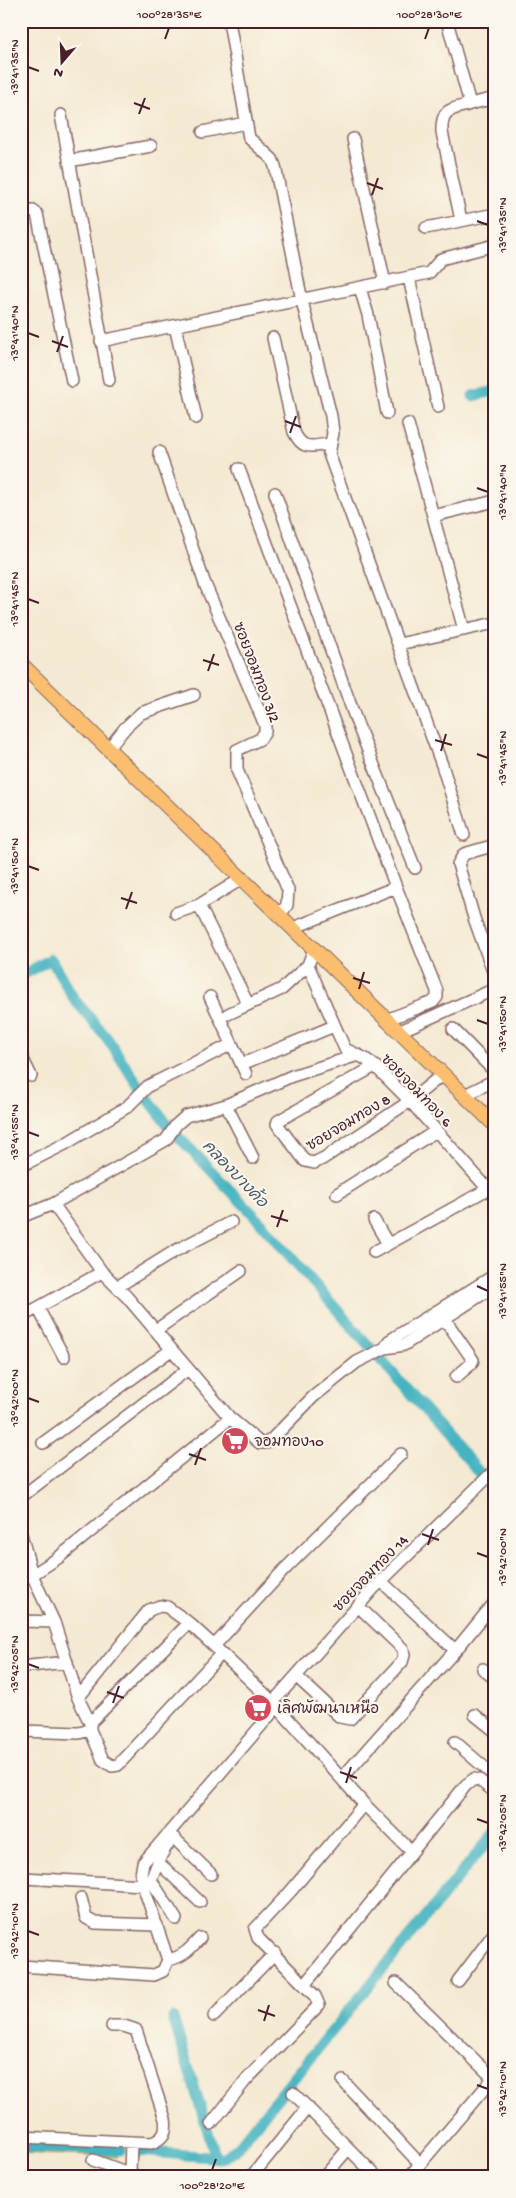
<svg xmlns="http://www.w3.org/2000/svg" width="516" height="2198" font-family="'Gochi Hand','Playpen Sans Thai',sans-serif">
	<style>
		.wetland { fill: url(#wetland-marsh); stroke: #787652 }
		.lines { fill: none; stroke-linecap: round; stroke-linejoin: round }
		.canal { stroke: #45b3c1; stroke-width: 11 }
		.minor-casing { stroke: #866665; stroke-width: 14 }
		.major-casing { stroke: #866665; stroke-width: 16 }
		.minor { stroke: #fff; stroke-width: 11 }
		.major { stroke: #fabe6e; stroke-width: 14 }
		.ticks { fill: none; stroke: #4a1f2b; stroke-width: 2 }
		.labels { text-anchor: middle; stroke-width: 4.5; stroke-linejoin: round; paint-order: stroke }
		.street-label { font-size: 15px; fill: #4a1f2b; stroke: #fbf7ec }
		.poi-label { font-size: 15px; fill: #4a1f2b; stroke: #fbf7ec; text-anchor: start }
		.water-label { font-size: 16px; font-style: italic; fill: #485a67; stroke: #fbf7ec }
		.neatline { fill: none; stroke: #4a1f2b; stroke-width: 2 }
		.ticks-label { font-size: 12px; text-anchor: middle; fill: #4a1f2b }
	</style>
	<defs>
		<pattern id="wetland-marsh" width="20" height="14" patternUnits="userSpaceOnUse" patternTransform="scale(1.25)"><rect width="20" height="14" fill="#a7ce79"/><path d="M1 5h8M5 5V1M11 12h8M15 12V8" fill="none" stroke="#91b069"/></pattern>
	</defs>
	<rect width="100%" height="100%" fill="#fbf7ec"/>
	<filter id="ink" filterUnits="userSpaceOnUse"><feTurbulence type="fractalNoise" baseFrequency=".02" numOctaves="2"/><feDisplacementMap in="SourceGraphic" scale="10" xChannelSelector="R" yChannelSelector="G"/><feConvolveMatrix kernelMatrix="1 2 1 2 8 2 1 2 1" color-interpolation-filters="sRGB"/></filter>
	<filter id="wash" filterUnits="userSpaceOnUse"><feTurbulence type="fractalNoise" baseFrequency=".0096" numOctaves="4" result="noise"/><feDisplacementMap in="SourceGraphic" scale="20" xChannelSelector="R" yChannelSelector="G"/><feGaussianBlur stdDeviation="1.12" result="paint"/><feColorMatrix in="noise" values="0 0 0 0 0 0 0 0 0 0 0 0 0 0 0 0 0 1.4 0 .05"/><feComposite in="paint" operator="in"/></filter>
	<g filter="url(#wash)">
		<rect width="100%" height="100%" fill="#f4e9d2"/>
		<path class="wetland" d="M21 2141 117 2145V2157L21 2153Z"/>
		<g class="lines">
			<path class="canal" d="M473 396 495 391
				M21 976 51 959 74 999 107 1038 140 1088 171 1129 254 1215 495 1490
				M173 2018 216 2158
				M21 2147 121 2150
				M139 2151 222 2158 235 2150 495 1832"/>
		</g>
	</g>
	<g filter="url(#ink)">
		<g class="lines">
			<g class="minor-casing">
				<path id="minor" d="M229 21 249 138 272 159 275 166 302 301 331 416 333 433 329 454 442 765 464 835
					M447 21 470 104 495 98
					M61 115 109 380
					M203 132 245 123
					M353 139 385 283
					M69 161 151 146
					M21 213 33 211 37 214 72 381
					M461 220 442 132C441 108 451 110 470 104
					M426 228 495 214
					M409 278 438 407
					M360 288 368 315 387 413
					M175 326 196 418
					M273 338 294 432C303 451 311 446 329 444
					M101 341 429 273 441 259 495 245
					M408 424 464 630
					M159 452 205 584 265 725V732L260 739 237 750V770L288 890 287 905 280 915
					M239 469 396 887 437 991V997L433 1002 386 1020
					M275 493 357 723 415 868
					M433 516 495 501
					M399 644 495 623
					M109 748 125 728 141 713 194 695
					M495 845 464 854 458 864 474 918 495 977
					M199 905 248 1004
					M176 913 199 905 243 878
					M293 928 396 887
					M314 949 308 965 345 1049 364 1058 375 1066 410 1101 495 1197
					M210 997 246 1074
					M228 1014 282 989 308 965
					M453 1029 495 1072
					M398 1032 495 989
					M21 1055 31 1076
					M242 1064 334 1026
					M375 1066 278 1121 277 1124 305 1161 314 1163 324 1158 410 1101 443 1074
					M465 1095 495 1080
					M226 1105 253 1158
					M21 1166 65 1144 127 1107 148 1086 232 1044
					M337 1194 436 1131
					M53 1204 102 1272 127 1297 230 1418 260 1443H266L272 1439 313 1397 357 1362 385 1348 404 1345 495 1286
					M21 1217 53 1204 166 1140 176 1125 186 1116 226 1105 292 1076 358 1055
					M374 1220 388 1244
					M374 1252 495 1185
					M117 1287 175 1251 231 1222
					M38 1308 64 1357
					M21 1317 102 1272
					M444 1318 473 1360 471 1364 456 1377
					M156 1330 241 1271
					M385 1348 389 1341 495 1275
					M43 1443 171 1350
					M21 1497 187 1370
					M21 1534 32 1575 54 1622 78 1698 90 1723V1730L103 1760 112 1766 118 1765 221 1654
					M21 1576 32 1575 58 1558 230 1418
					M381 1581 455 1650
					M21 1621 54 1622
					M214 1646 284 1570 401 1454
					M21 1667 67 1662
					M483 1669 495 1679
					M297 1677 340 1717 350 1719 402 1662 404 1655 403 1649 358 1606
					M78 1698 149 1610 160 1606 167 1607 189 1623 214 1646 273 1702 364 1804 411 1851
					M273 1702 373 1589 495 1470
					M475 1715 495 1731
					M90 1723 189 1623
					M21 1731 79 1733 90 1730
					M455 1742 492 1774
					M342 1778 460 1645 495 1602
					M174 1838 211 1874
					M169 1843C159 1855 157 1866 151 1880L176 1919
					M159 1863 200 1902
					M24 1878 143 1885
					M81 1898 86 1918 95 1923 157 1925
					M168 1960C183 1957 190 1949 200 1938
					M21 1966 154 1975 163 1971 168 1960 143 1885 141 1875 143 1863 277 1707
					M458 1981 495 1932
					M396 1983 493 2078
					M305 1984 466 1785 474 1779 479 1780 495 1792
					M214 2016 275 1953
					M343 2081 420 2164
					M293 2093 377 2177
					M211 2124 246 2080 319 2005 315 1996 258 1938 255 1929 290 1892 364 1804
					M21 2137 152 2143C164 2138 167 2132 165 2119L136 2030 124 2026H112
					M93 2160 139 2177
					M130 2173 131 2142
					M251 2177 308 2107
					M324 2177 348 2149
					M409 2177 495 2076
					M491 2177 495 2173"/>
			</g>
			<g class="major-casing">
				<path id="major" d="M21 664 495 1125"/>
			</g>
			<use href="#minor" class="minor"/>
			<use href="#major" class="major"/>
		</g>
	</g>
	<path class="ticks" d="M165 39 169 28M425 39 429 28M28 67 39 71M134 103 150 109M139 114 145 98M367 183 383 189M372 195 378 178M477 221 488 225M28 333 39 337M52 341 68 347M57 352 63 336M285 421 301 427M290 433 296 416M477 488 488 492M28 599 39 603M203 660 219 665M208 671 214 654M435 740 452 745M441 751 446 734M477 754 488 758M28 866 39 870M121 898 137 903M126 909 132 892M353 978 370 983M359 989 364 972M477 1020 488 1024M28 1132 39 1136M271 1216 288 1221M277 1227 283 1210M477 1286 488 1291M28 1398 39 1402M189 1454 206 1460M195 1465 201 1448M422 1534 439 1540M428 1545 433 1529M477 1553 488 1557M28 1664 39 1668M107 1692 124 1698M113 1703 119 1686M340 1772 357 1778M346 1783 351 1767M477 1819 488 1823M28 1931 39 1935M258 2010 275 2016M264 2021 269 2005M477 2085 488 2089M212 2170 216 2159"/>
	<defs>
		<g id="supermarket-disc" transform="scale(1.4375)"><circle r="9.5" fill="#d1495b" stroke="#fbf7ec"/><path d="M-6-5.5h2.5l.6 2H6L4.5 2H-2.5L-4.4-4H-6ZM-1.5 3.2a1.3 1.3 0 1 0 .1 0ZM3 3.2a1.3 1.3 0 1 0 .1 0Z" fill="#fff"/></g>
	</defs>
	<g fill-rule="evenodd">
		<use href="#supermarket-disc" x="235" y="1441"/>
		<use href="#supermarket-disc" x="258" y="1708"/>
	</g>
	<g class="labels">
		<g class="street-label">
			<text transform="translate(257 672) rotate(69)" y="5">ซอยจอมทอง 3/2</text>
			<text transform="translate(417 1090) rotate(46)" y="5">ซอยจอมทอง 6</text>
			<text transform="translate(348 1122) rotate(-31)" y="5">ซอยจอมทอง 8</text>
			<text transform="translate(370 1573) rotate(-46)" y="5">ซอยจอมทอง 14</text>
		</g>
		<g class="poi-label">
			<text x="254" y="1446">จอมทอง10</text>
			<text x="277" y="1713">เลิศพัฒนาเหนือ</text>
		</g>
		<g class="water-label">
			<text transform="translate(236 1173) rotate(46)" y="6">คลองบางค้อ</text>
		</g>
	</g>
	<rect width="516" height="2198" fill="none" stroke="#fbf7ec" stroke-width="55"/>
	<g transform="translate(62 62) rotate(199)" stroke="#fbf7ec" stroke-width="4" paint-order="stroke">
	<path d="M0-4L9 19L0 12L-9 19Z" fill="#4a1f2b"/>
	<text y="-8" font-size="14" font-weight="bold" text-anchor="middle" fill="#4a1f2b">N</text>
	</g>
	<rect x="28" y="28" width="460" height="2142" class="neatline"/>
	<g class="ticks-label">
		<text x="169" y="18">100°28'35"E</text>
		<text x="429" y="18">100°28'30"E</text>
		<text transform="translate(14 67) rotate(-90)" y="4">13°41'35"N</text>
		<text transform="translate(502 225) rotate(-90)" y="4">13°41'35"N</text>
		<text transform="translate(14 333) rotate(-90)" y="4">13°41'40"N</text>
		<text transform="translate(502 492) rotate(-90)" y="4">13°41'40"N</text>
		<text transform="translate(14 599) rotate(-90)" y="4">13°41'45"N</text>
		<text transform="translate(502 758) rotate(-90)" y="4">13°41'45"N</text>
		<text transform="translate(14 866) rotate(-90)" y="4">13°41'50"N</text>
		<text transform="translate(502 1024) rotate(-90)" y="4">13°41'50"N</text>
		<text transform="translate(14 1132) rotate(-90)" y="4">13°41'55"N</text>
		<text transform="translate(502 1291) rotate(-90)" y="4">13°41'55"N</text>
		<text transform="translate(14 1398) rotate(-90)" y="4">13°42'00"N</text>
		<text transform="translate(502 1557) rotate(-90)" y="4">13°42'00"N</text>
		<text transform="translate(14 1664) rotate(-90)" y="4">13°42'05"N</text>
		<text transform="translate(502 1823) rotate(-90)" y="4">13°42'05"N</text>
		<text transform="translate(14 1931) rotate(-90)" y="4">13°42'10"N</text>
		<text transform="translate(502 2089) rotate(-90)" y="4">13°42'10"N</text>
		<text x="212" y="2189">100°28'20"E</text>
	</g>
</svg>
